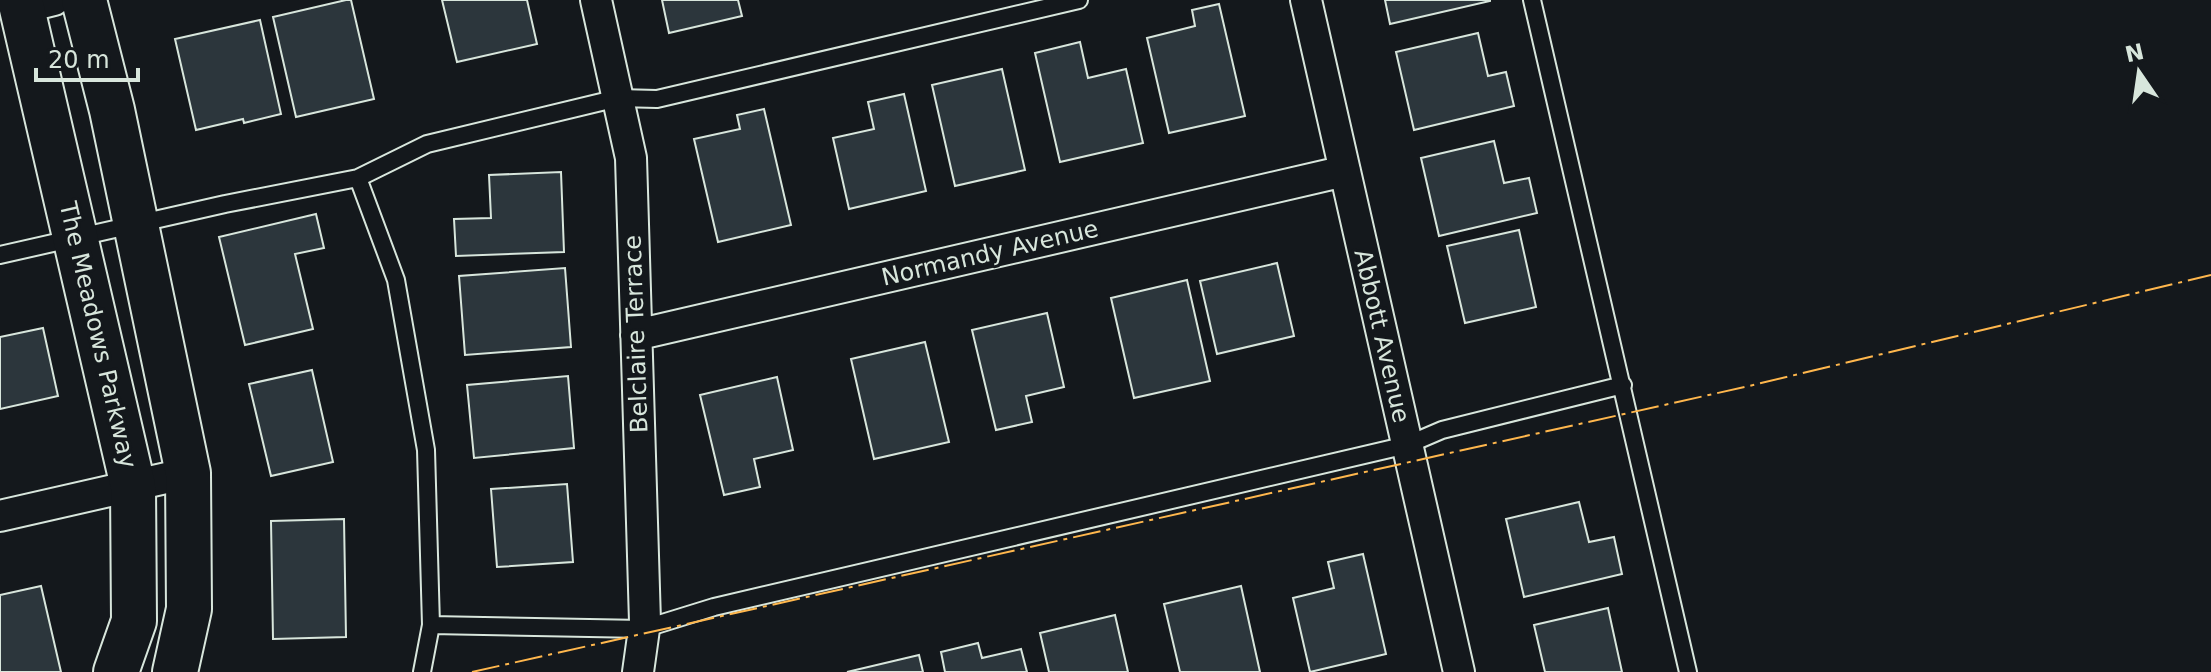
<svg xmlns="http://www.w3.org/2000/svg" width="2211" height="672" font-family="'DejaVu Sans',sans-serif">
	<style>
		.building { fill: #2c363c; stroke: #d8e6dc; stroke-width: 2 }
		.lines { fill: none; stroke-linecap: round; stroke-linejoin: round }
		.lane-casing { stroke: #d8e6dc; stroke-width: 20 }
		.street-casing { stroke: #d8e6dc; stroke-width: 34 }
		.secondary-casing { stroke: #d8e6dc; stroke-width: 48 }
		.lane { stroke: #14181c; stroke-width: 16 }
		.street { stroke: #14181c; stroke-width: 30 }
		.secondary { stroke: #14181c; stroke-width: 44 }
		.power { stroke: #ffb74d; stroke-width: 2; stroke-dasharray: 28 6 4 6; stroke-linecap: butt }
		.labels { text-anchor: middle; stroke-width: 6; stroke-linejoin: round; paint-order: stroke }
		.street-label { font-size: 24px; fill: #d8e6dc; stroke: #14181c }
	</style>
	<rect width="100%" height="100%" fill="#14181c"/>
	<path class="building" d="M346 0H351L374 99 296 117 273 17Z
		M442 0H527L537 44 457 62Z
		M662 0H738L742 16 669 33Z
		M1385 0H1490V1L1390 24Z
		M1219 4 1245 116 1169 133 1147 38 1195 26 1192 10Z
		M260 20 281 114 244 123 243 119 196 130 175 39Z
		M1478 33 1488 76 1506 72 1514 106 1414 130 1396 52Z
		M1080 42 1088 78 1126 69 1143 143 1060 162 1035 53Z
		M1002 69 1025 170 955 186 932 85Z
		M904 94 926 191 849 209 833 138 874 129 868 102Z
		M764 109 791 225 718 242 694 139 740 129 737 115Z
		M1494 141 1504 183 1529 178 1537 213 1439 236 1421 158Z
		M561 172 564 252 456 256 454 219 491 218 489 175Z
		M316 214 324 248 295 254 313 329 245 345 219 237Z
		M1519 230 1536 307 1465 323 1447 246Z
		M1277 263 1294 336 1217 354 1200 281Z
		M565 268 571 347 465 355 459 276Z
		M1187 280 1210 381 1134 398 1111 298Z
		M1047 313 1064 387 1026 396 1032 422 996 430 972 330Z
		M43 328 58 396 0 409V337Z
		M925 342 949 442 874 459 851 359Z
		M312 370 333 462 271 476 249 384Z
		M568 376 574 448 474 458 467 385Z
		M777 377 793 450 754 459 760 487 724 495 700 395Z
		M567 484 573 562 497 567 491 489Z
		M1579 502 1589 542 1614 537 1622 574 1524 597 1506 519Z
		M344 519 346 637 273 639 271 521Z
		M1363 554 1386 654 1310 672 1293 598 1334 588 1328 562Z
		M41 586 61 672H0V595Z
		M1241 586 1260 672H1180L1164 604Z
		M1608 608 1622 672H1545L1534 625Z
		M1115 615 1128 672H1049L1040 633Z
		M978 643 982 658 1021 649 1027 672H945L941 652Z
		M919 655 923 672H847Z"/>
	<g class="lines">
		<g class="lane-casing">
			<path id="lane" d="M1532 0 1688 672
				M358 178 396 280 426 450 431 625
				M0 255 225 204 358 178 427 144 618 98 657 99 1079 0
				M422 672 431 625 643 629 714 607 1407 445 1442 430 1623 385"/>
		</g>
		<g class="street-casing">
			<path id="street" d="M596 0 631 158 645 622 638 672
				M1306 0 1459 672
				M22 8 54 0
				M636 335 1345 171
				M0 516 188 473"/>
		</g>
		<g class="secondary-casing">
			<path id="secondary" d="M20 0 133 486 134 621 116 672
				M84 0 112 110 188 473 189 609 175 672"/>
		</g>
		<use href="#lane" class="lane"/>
		<use href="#street" class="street"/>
		<use href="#secondary" class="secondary"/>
		<path class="power" d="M472 672 1749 386 2211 275"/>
	</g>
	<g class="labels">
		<g class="street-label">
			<text transform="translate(990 253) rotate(-13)" y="8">Normandy Avenue</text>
			<text transform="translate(636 334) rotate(-92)" y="8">Belclaire Terrace</text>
			<text transform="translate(98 335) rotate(77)" y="8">The Meadows Parkway</text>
			<text transform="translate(1382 336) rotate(77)" y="8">Abbott Avenue</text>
		</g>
	</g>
	<g transform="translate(2139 72) rotate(347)" stroke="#14181c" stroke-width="6" paint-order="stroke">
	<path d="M0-6L14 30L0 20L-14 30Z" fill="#d8e6dc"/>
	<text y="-12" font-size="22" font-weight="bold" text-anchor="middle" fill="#d8e6dc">N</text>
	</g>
	<path d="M36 68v12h102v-12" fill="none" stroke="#d8e6dc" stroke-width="4"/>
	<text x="48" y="68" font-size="24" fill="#d8e6dc" stroke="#14181c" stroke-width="6" paint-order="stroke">20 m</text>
</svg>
